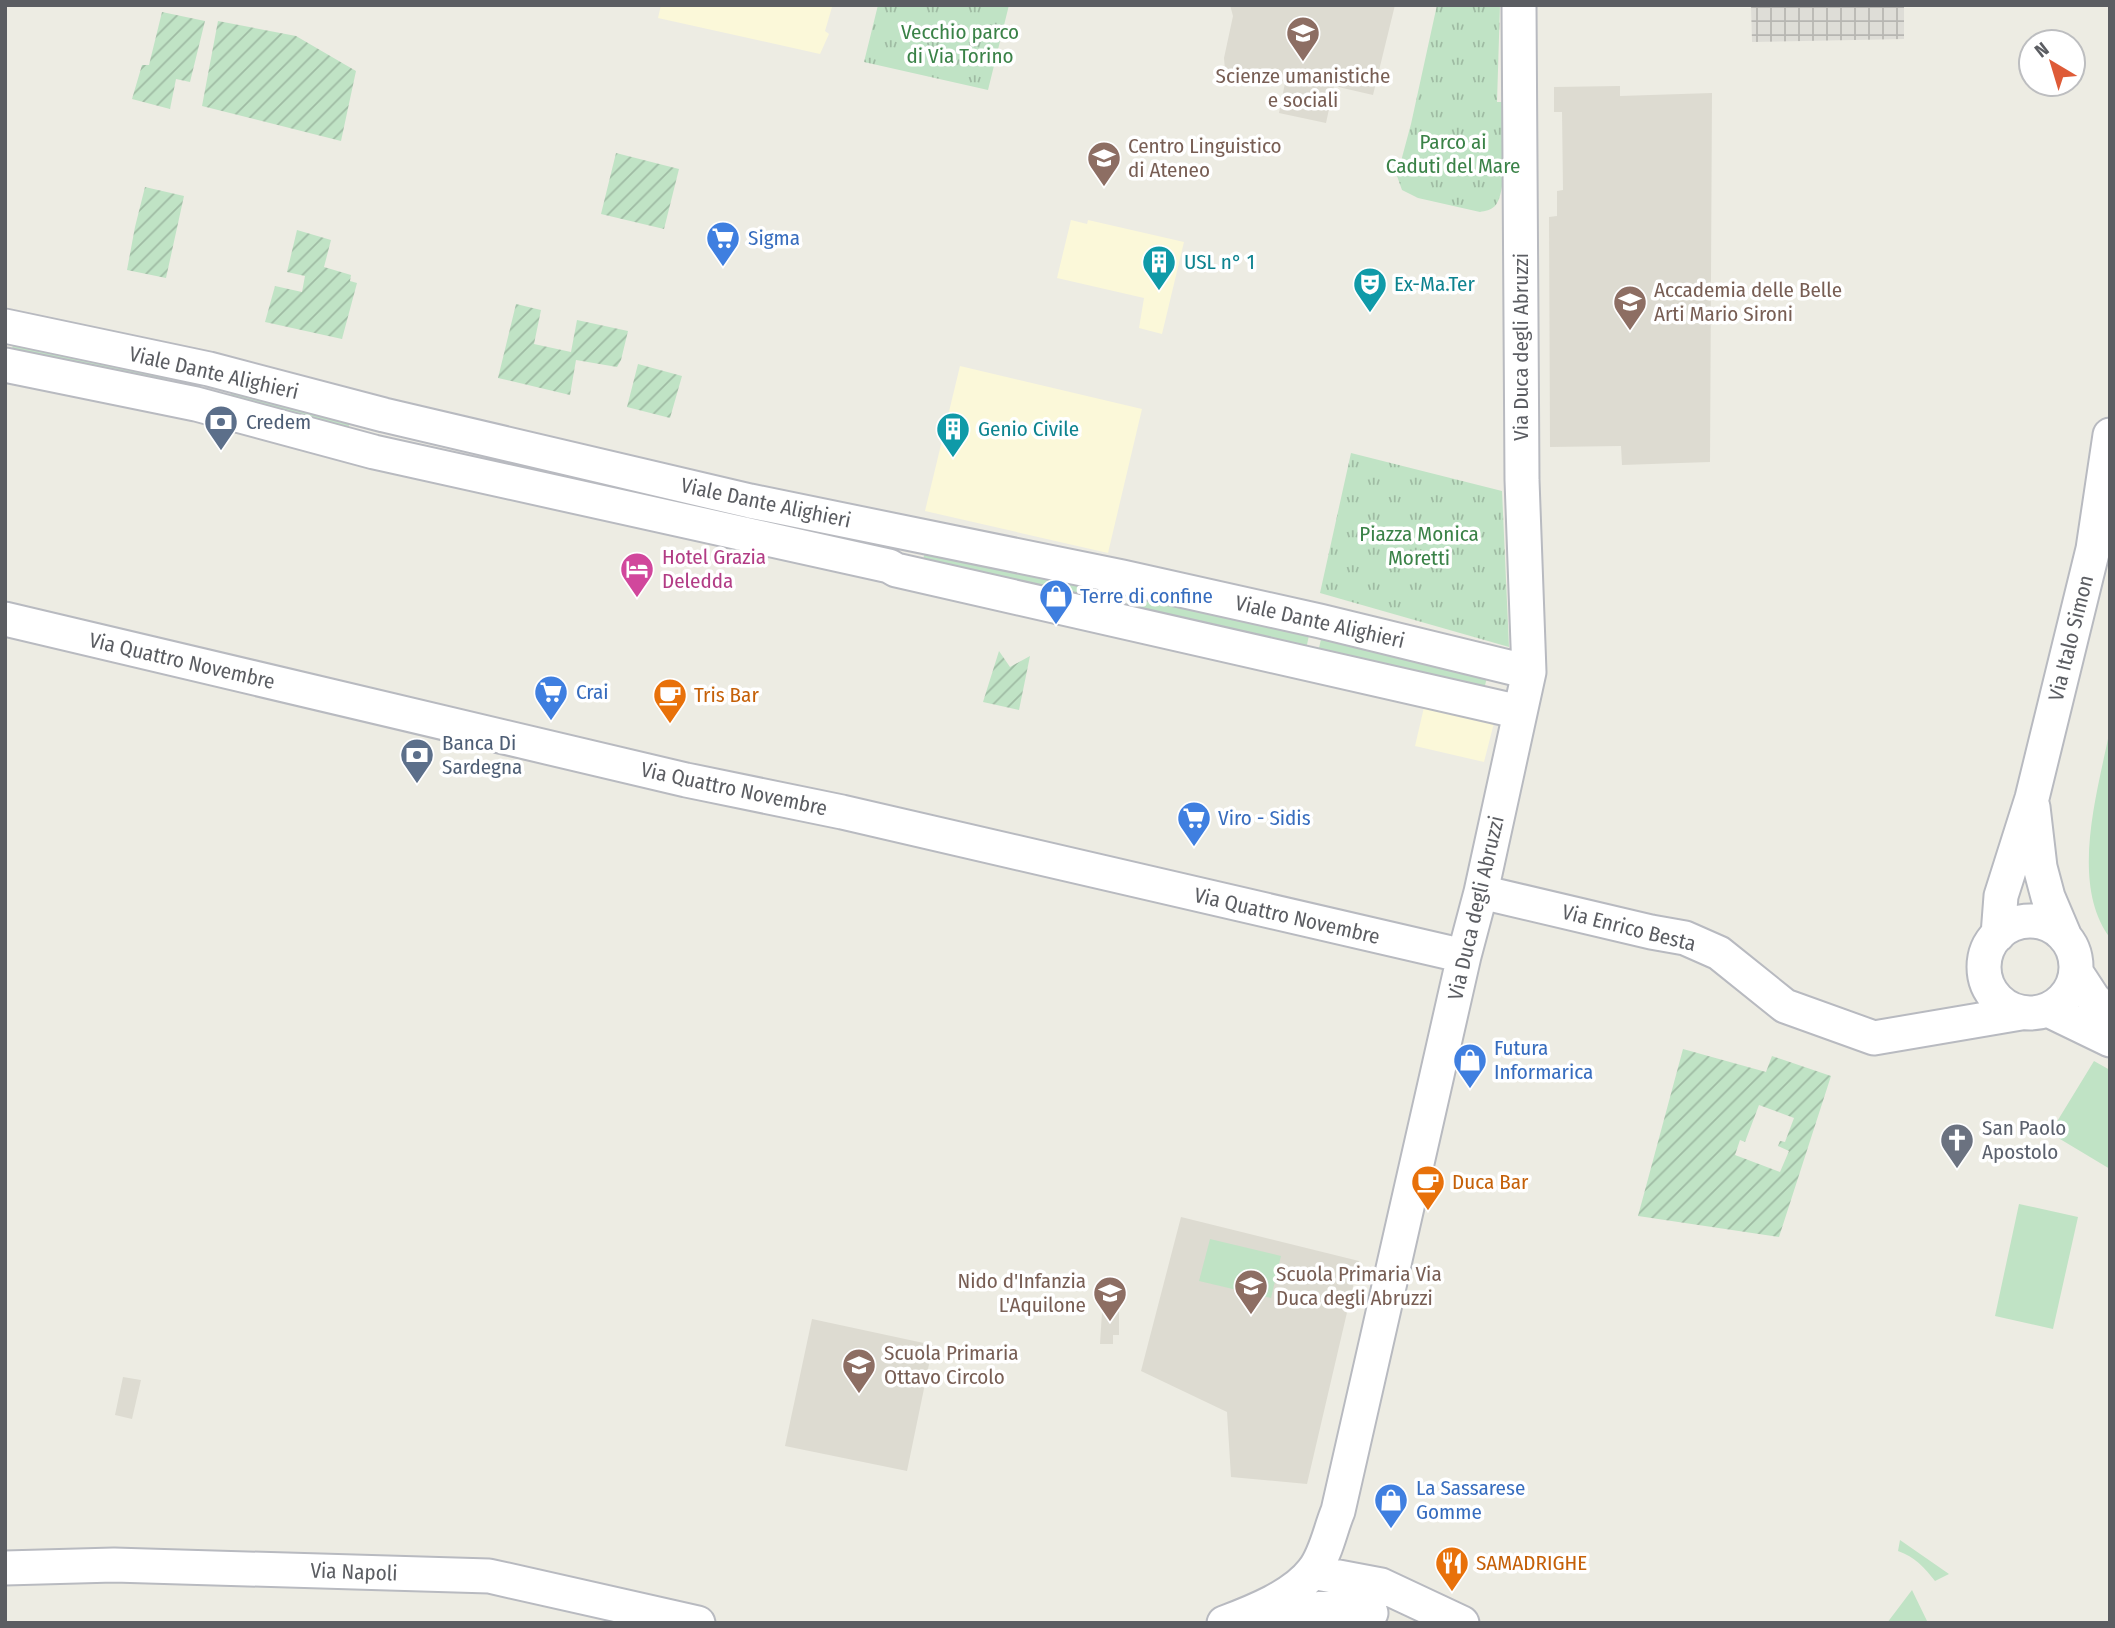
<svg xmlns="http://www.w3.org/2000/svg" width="2115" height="1628" font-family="'Fira Sans Condensed',sans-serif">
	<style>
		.commercial { fill: #fbf8d9 }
		.industrial { fill: url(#industrial-grid) }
		.education { fill: #dddbd1 }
		.grass { fill: #c0e3c5 }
		.park { fill: url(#park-tufts) }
		.garden { fill: url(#garden-furrows); fill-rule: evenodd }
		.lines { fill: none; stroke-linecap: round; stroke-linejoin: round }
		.secondary-casing { stroke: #b8bac0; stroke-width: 37 }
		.secondary { stroke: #fff; stroke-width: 33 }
		.labels { text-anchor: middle; stroke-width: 7; stroke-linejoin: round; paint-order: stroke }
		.park-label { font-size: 21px; fill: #3a8247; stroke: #fff }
		.education-label { font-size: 21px; fill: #785e54; stroke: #fff; text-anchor: start }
		.shop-label { font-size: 21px; fill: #366cbe; stroke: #fff; text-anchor: start }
		.culture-label { font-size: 21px; fill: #0d838f; stroke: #fff; text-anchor: start }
		.street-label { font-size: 21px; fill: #5b5d62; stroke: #fff }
		.service-label { font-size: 21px; fill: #4e5e75; stroke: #fff; text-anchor: start }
		.hotel-label { font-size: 21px; fill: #b23c85; stroke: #fff; text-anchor: start }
		.food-label { font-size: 21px; fill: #c56008; stroke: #fff; text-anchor: start }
		.worship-label { font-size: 21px; fill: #5b616d; stroke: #fff; text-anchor: start }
	</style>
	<defs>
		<pattern id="industrial-grid" width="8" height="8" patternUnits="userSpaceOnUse" patternTransform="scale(1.75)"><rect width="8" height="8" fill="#deddd7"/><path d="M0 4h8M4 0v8" fill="none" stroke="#b7b6b2"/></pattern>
		<pattern id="park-tufts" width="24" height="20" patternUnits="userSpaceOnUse" patternTransform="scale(1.75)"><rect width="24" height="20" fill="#c0e3c5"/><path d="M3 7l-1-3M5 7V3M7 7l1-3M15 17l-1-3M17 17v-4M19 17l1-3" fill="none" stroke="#9fbba3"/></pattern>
		<pattern id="garden-furrows" width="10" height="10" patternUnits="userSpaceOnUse" patternTransform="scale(1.75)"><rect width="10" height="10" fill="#c0e3c5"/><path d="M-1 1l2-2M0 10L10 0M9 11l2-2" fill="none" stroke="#9fbba3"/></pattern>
	</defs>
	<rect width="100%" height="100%" fill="#edece3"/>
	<path class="commercial" d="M661 5H841L840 7H832L825 31 829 34 820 54 658 18Z
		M1071 220 1087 224 1088 220 1184 242 1162 334 1139 328 1144 298 1057 278Z
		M960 366 1142 409 1108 553 925 511Z
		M1425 703 1495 719 1484 762 1415 746Z"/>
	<path class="industrial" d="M1751 5H1904V39L1752 42Z"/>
	<path class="education" d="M1230 5H1395L1373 95 1334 86 1326 123 1279 113 1285 83 1225 70 1224 58 1233 16Z
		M1620 86V96L1712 93 1710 462 1622 465 1621 446 1550 447 1549 217 1557 216V191L1563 190 1562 112H1554V87Z
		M1181 1217 1359 1261 1307 1484 1231 1477 1227 1412 1141 1371Z
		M1119 1310V1335H1113V1344H1100L1102 1312Z
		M812 1319 933 1345 907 1471 785 1446Z
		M123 1377 141 1380 132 1419 115 1415Z"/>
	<path class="grass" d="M14 339 169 372 164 393 10 360Z
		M234 382 352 414 346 437 228 405Z
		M926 546 1102 586 1097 610 921 570Z
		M1131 588 1310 631 1304 658 1124 614Z
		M1322 635 1488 673 1482 698 1316 661Z
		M2110 729V938C2069 883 2098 791 2110 729Z
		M2094 1061 2110 1070V1169L2050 1133Z
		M2019 1204 2078 1217 2053 1329 1995 1316Z
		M1210 1239 1281 1256 1271 1298 1199 1281Z
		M1900 1540 1949 1574 1935 1581C1924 1567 1915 1557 1898 1551Z
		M1912 1590 1928 1623H1887Z"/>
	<path class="park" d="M878 5H1009L988 90 864 62Z
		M1437 5H1500L1497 102H1502C1502 125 1509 191 1495 206 1491 210 1485 211 1480 212L1418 198 1402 190 1397 176 1411 124Z
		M1351 453 1502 491 1509 647 1320 593Z"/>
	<path class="garden" d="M162 12 205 21 190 82 176 79 170 109 132 99 142 65H149Z
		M218 21 296 36 356 71 341 141 202 106Z
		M616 153 679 169 664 229 601 214Z
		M145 187 184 196 166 278 127 270 135 227Z
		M297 230 331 240 324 267 351 275 350 281 357 283 342 339 265 322 275 286 302 292 305 276 287 272Z
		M516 304 541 310 534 344 571 352 577 320 628 331 621 360 617 367 576 360 570 395 498 378Z
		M638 364 682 376 670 418 627 407Z
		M999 651 1010 667 1030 656 1019 710 983 702Z
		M1683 1049 1766 1072 1772 1056 1831 1076 1779 1237 1638 1216ZM1759 1105 1794 1118 1785 1142 1780 1141 1778 1146 1789 1151 1780 1172 1735 1155 1740 1140 1745 1142Z"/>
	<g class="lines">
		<g class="secondary-casing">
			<path id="secondary" d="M5 326 209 369 384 415 750 501 1122 577 1320 621 1529 672
				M5 365 196 404 374 452 889 566 896 570 1520 712
				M5 619 686 780 842 812 1464 956
				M2033 807 2040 867 2048 897 2065 937
				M1481 892 1651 932 1685 938 1719 953 1785 1006 1874 1038 2021 1013
				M1984 967a46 46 0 1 1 92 0a46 46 0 1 1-92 0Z
				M1998 935 2001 896 2032 798 2093 549 2110 435
				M2076 972 2093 998 2110 1016
				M2048 1010 2110 1040
				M5 1568 114 1565 489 1576 698 1623
				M1312 1572 1381 1585 1462 1623
				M1257 1616 1268 1620 1293 1613 1334 1606 1371 1613
				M1224 1623C1253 1612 1294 1596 1313 1571 1326 1555 1330 1530 1338 1511L1464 956 1481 892 1529 672 1522 480 1519 5"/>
		</g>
		<use href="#secondary" class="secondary"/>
	</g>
	<defs>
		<g id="university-pin" transform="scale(1.75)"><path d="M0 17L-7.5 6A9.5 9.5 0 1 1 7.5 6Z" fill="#8d6e63" stroke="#fff"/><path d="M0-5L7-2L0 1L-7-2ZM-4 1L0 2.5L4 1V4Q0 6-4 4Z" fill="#fff"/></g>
		<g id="supermarket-pin" transform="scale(1.75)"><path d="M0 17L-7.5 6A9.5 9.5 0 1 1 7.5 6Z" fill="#3f7fe0" stroke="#fff"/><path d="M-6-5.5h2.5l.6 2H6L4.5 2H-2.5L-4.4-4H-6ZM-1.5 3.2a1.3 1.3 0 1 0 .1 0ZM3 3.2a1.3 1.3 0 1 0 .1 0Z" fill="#fff"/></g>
		<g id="building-pin" transform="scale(1.75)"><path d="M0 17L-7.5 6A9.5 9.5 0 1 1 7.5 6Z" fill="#0f9aa8" stroke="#fff"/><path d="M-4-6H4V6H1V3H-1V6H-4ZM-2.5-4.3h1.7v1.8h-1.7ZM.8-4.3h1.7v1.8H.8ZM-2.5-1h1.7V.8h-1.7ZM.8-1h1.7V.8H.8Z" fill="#fff"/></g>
		<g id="theatre-pin" transform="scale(1.75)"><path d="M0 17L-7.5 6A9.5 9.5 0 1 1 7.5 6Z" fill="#0f9aa8" stroke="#fff"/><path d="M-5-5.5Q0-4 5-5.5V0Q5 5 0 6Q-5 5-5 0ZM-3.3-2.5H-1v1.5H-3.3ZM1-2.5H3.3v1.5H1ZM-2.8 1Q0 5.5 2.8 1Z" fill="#fff"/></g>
		<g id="bank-pin" transform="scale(1.75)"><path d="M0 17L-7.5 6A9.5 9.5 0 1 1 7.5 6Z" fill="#5c6f8a" stroke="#fff"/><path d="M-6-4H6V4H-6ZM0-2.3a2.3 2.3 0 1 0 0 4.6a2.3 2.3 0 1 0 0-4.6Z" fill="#fff"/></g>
		<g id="hotel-pin" transform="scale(1.75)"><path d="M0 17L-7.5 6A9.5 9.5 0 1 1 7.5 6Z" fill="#d1479c" stroke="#fff"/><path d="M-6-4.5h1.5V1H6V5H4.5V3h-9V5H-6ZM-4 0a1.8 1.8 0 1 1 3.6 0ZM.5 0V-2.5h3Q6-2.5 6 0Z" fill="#fff"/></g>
		<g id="shop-pin" transform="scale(1.75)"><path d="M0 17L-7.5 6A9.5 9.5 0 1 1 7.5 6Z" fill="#3f7fe0" stroke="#fff"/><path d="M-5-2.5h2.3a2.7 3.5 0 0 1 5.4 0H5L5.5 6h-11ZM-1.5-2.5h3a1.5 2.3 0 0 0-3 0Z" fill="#fff"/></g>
		<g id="cafe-pin" transform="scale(1.75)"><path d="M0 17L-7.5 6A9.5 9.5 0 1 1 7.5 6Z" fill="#e8710a" stroke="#fff"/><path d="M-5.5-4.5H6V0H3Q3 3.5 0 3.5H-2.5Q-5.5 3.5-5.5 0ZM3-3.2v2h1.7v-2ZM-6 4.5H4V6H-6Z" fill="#fff"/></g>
		<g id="church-pin" transform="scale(1.75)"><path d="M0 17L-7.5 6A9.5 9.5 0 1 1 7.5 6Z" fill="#6b7280" stroke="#fff"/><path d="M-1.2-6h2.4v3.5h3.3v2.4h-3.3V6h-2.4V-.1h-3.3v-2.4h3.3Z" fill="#fff"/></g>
		<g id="school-pin" transform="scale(1.75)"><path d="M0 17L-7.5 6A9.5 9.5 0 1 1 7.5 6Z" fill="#8d6e63" stroke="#fff"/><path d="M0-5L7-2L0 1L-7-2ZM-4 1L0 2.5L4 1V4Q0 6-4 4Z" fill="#fff"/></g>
		<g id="restaurant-pin" transform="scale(1.75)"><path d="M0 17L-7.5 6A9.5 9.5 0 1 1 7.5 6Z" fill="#e8710a" stroke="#fff"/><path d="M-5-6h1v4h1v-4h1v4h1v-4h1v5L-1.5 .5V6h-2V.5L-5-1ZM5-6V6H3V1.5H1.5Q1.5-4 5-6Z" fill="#fff"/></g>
	</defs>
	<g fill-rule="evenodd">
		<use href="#university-pin" x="1303" y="33"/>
		<use href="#university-pin" x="1104" y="158"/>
		<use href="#supermarket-pin" x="723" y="238"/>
		<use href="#building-pin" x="1159" y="262"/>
		<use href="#theatre-pin" x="1370" y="284"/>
		<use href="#university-pin" x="1630" y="302"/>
		<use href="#bank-pin" x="221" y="422"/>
		<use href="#building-pin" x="953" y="429"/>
		<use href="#hotel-pin" x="637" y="569"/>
		<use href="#shop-pin" x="1056" y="596"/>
		<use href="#supermarket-pin" x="551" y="692"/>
		<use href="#cafe-pin" x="670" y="695"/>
		<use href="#bank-pin" x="417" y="755"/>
		<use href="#supermarket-pin" x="1194" y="818"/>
		<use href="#shop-pin" x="1470" y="1060"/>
		<use href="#church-pin" x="1957" y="1140"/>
		<use href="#cafe-pin" x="1428" y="1182"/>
		<use href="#school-pin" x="1251" y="1286"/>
		<use href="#school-pin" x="1110" y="1293"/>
		<use href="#school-pin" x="859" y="1365"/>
		<use href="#shop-pin" x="1391" y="1500"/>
		<use href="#restaurant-pin" x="1452" y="1563"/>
	</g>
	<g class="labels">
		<g class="park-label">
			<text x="960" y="39">Vecchio parco<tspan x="960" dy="24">di Via Torino</tspan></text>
			<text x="1453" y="149">Parco ai<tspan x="1453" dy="24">Caduti del Mare</tspan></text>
			<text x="1419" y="541">Piazza Monica<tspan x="1419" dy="24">Moretti</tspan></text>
		</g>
		<g class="education-label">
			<text x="1303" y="83" text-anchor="middle">Scienze umanistiche<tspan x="1303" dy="24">e sociali</tspan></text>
			<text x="1128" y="153">Centro Linguistico<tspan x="1128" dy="24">di Ateneo</tspan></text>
			<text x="1654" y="297">Accademia delle Belle<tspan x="1654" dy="24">Arti Mario Sironi</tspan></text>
			<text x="1276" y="1281">Scuola Primaria Via<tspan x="1276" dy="24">Duca degli Abruzzi</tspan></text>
			<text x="1086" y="1288" text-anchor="end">Nido d'Infanzia<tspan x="1086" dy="24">L'Aquilone</tspan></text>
			<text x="884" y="1360">Scuola Primaria<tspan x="884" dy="24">Ottavo Circolo</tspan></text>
		</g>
		<g class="shop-label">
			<text x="748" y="245">Sigma</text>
			<text x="1080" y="603">Terre di confine</text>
			<text x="576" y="699">Crai</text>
			<text x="1218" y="825">Viro - Sidis</text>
			<text x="1494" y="1055">Futura<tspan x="1494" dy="24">Informarica</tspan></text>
			<text x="1416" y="1495">La Sassarese<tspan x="1416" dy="24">Gomme</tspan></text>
		</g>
		<g class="culture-label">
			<text x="1184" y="269">USL n° 1</text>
			<text x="1394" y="291">Ex-Ma.Ter</text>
			<text x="978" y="436">Genio Civile</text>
		</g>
		<g class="street-label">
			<text transform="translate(1521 347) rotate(-90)" y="7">Via Duca degli Abruzzi</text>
			<text transform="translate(214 373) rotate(13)" y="7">Viale Dante Alighieri</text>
			<text transform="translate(766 503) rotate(12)" y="7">Viale Dante Alighieri</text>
			<text transform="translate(1320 622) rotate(13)" y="7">Viale Dante Alighieri</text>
			<text transform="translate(2071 638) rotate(-76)" y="7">Via Italo Simon</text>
			<text transform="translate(182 661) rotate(13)" y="7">Via Quattro Novembre</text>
			<text transform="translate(734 789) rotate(12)" y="7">Via Quattro Novembre</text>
			<text transform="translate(1476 908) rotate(-77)" y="7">Via Duca degli Abruzzi</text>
			<text transform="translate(1287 916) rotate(13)" y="7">Via Quattro Novembre</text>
			<text transform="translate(1629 928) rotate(14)" y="7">Via Enrico Besta</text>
			<text transform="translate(354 1572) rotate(2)" y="7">Via Napoli</text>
		</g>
		<g class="service-label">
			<text x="246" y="429">Credem</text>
			<text x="442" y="750">Banca Di<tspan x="442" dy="24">Sardegna</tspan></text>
		</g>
		<g class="hotel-label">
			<text x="662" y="564">Hotel Grazia<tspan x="662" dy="24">Deledda</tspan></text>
		</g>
		<g class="food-label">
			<text x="694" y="702">Tris Bar</text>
			<text x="1452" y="1189">Duca Bar</text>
			<text x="1476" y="1570">SAMADRIGHE</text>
		</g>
		<g class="worship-label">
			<text x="1982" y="1135">San Paolo<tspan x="1982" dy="24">Apostolo</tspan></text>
		</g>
	</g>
	<rect width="2115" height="1628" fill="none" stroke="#5b5d62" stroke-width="14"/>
	<g transform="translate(2052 63) rotate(322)"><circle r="33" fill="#ffffff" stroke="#bdbec0" stroke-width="2"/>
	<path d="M0-5L12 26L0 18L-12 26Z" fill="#de5b37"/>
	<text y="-10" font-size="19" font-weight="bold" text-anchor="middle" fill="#5b5d62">N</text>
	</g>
</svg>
